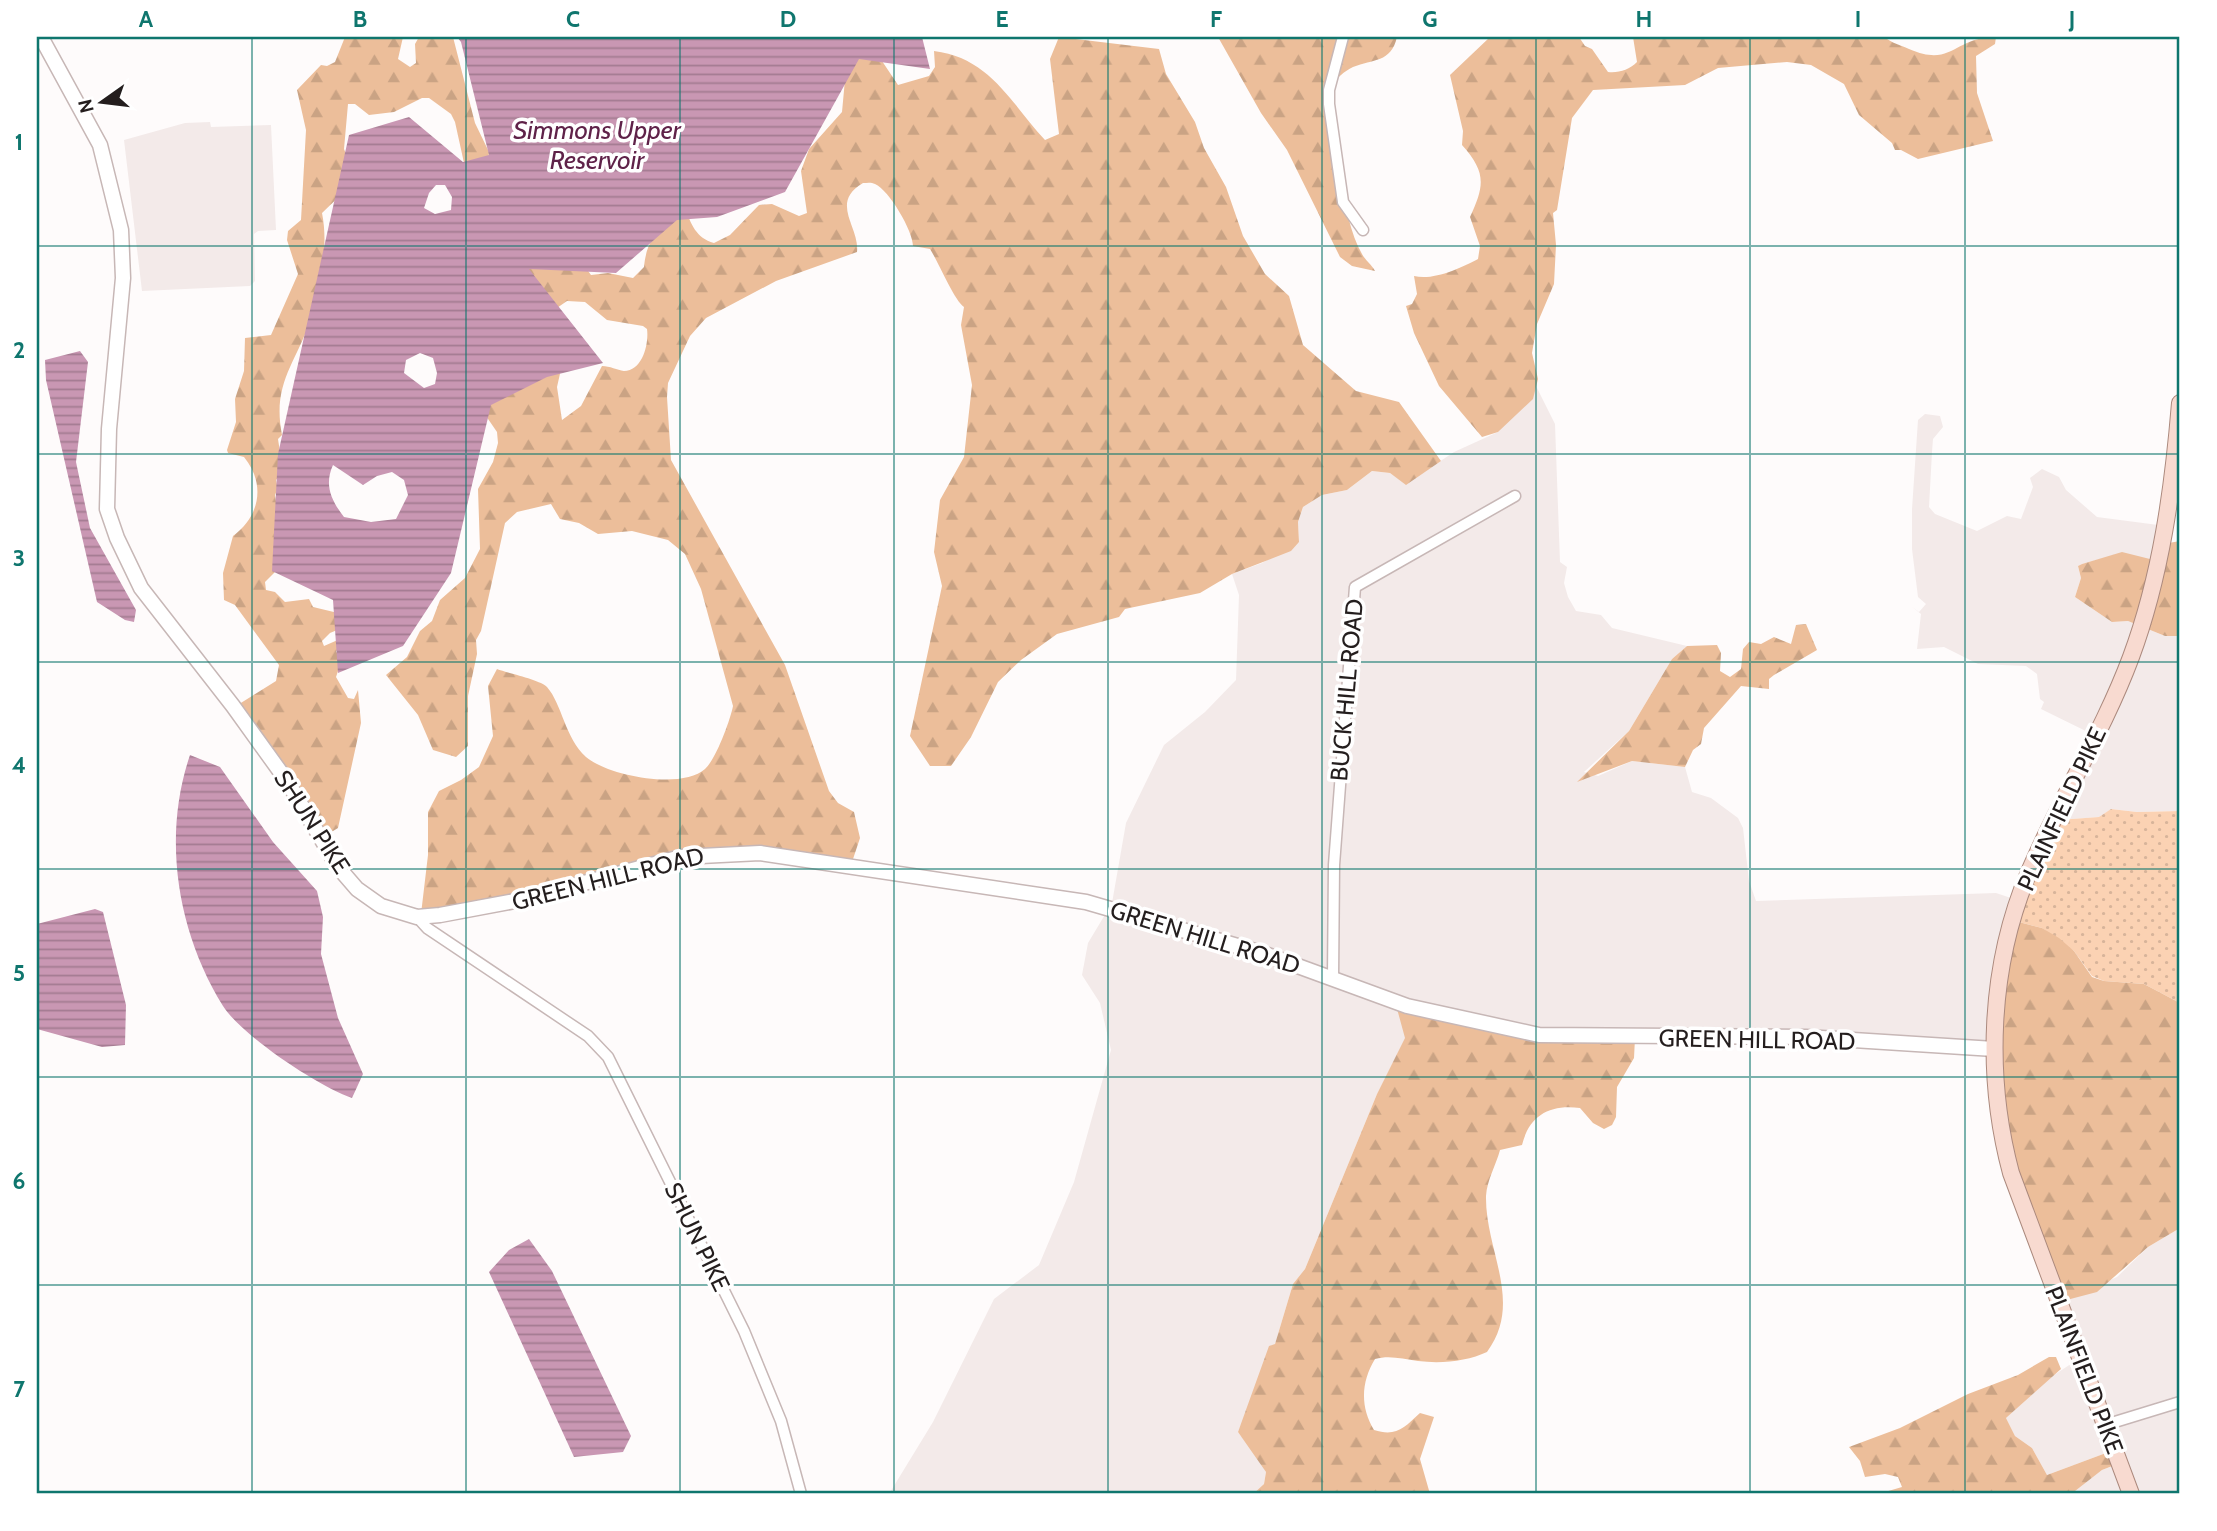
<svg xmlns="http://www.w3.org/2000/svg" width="2217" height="1531" font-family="Cabin,sans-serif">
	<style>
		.built { fill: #f3eae9 }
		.grass { fill: url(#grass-dots) }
		.forest { fill: url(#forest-firs) }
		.water { fill: url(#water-rules); fill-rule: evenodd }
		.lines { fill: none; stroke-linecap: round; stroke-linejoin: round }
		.street-casing { stroke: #c7b7b6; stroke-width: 13 }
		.secondary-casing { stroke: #c7b7b6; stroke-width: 17 }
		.primary-casing { stroke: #ab897d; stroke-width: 18 }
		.street { stroke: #fff; stroke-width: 10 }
		.secondary { stroke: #fff; stroke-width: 14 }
		.primary { stroke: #f8dad0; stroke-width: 16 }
		.grid { fill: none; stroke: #0f766e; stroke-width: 2; stroke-opacity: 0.55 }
		.labels { text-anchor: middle; stroke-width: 7; stroke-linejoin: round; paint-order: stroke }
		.street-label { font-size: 24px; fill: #241e1e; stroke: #fff }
		.water-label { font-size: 26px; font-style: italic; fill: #5f2249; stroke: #fff }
		.neatline { fill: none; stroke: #0f766e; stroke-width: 2.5 }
		.grid-label { font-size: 23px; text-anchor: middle; font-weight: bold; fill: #0f766e }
	</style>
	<defs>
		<pattern id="grass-dots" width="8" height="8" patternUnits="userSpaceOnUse" patternTransform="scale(1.75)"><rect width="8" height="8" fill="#fbd2b3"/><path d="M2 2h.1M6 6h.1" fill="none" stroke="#d7b49a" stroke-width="1.8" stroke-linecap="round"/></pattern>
		<pattern id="forest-firs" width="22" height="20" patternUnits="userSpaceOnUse" patternTransform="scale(1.75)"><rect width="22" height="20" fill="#ecbe9a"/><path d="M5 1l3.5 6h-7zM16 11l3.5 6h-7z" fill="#caa384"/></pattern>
		<pattern id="water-rules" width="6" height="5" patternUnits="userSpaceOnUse" patternTransform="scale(1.75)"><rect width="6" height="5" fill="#c997b3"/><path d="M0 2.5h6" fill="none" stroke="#a37b91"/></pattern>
	</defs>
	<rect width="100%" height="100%" fill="#fefbfb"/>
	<path class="built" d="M210 122 211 127 271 125 276 230 258 231 254 234 255 281 250 286 142 291 124 140 185 123Z
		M1536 386 1555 424 1560 562 1567 567 1564 583 1568 597 1576 611 1601 615 1612 628 1687 646 1672 659 1629 731 1584 772 1598 776 1632 761 1685 767 1692 792 1711 798 1738 818 1743 828 1749 881 1756 901 1996 893 2020 901 1995 1045 1569 1036 1397 1005 1406 1038 1377 1094 1305 1269 1293 1284 1275 1344 1238 1432 1260 1460 1266 1472 1264 1484 1253 1494H889L933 1422 994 1299 1039 1265 1074 1182 1111 1050 1100 1003 1082 975 1088 943 1112 903 1126 823 1164 745 1205 712 1236 680 1239 595 1232 574 1262 563 1299 542 1298 522 1303 507 1322 495 1347 490 1372 471 1390 473 1406 484 1454 452 1498 432Z
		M1925 414 1940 416 1943 427 1933 439 1932 452 1929 507 1935 514 1977 531 2007 516 2021 519 2033 487 2030 478 2042 469 2059 477 2066 490 2097 517 2166 526 2158 561 2104 558 2082 564 2078 566 2081 578 2075 597 2112 622 2128 621 2165 636H2180V811L2137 812 2111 809 2100 817 2058 820 2098 737 2041 709 2044 702 2040 699 2037 674 2026 666 1978 664 1944 647 1917 649 1921 614 1911 606 1919 612 1926 604 1918 597 1912 549V509L1918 420Z
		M2180 1228V1494H2076L2074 1491 2102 1470 2120 1463 2114 1450 2047 1475 2032 1448 2015 1436 2006 1418 2051 1377 2080 1358 2059 1302 2117 1277 2148 1247Z"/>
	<path class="grass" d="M2111 809 2137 812 2180 811V1003L2144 984 2104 981 2092 976 2074 951 2042 928 2015 921 2058 820 2099 817Z"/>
	<path class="forest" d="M345 37H403L398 59 410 67 416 63 415 44 419 37H453L475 123 489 152 488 165 466 172 455 122 451 114 429 98H422L394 112 369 115 355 104H348L344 149 351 167 350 186 322 213C329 247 320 288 310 321 295 365 272 384 282 435L278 439 283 472 276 480 278 488 275 495 286 561 265 582 266 590 275 592 285 602 309 599 313 607 363 619 330 633 322 641 324 646 340 639 343 648 336 651 341 662 336 677 348 698 354 699 358 690 361 723 338 828 320 839 236 706 276 681 279 665 235 605 224 600 223 573 233 536C260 516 266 484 244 457L228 453 227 450 236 422 235 399 244 371 245 338 271 335 298 274 287 240 288 231 301 220 306 130 297 90 321 65 327 66 335 62Z
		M1059 37 1159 49 1166 74 1195 122 1204 148 1226 187 1243 236 1265 274 1289 296 1303 345 1356 391 1399 402 1441 461 1406 485 1390 473 1372 471 1347 490 1322 495 1303 507 1298 522 1299 542 1291 551 1232 574 1200 593 1125 609 1119 617 1057 634 1021 660 998 682 971 737 951 766H930L910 736 942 586 934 552 940 500 964 457 972 385 961 325 964 307C954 300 939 263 930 249L913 246C913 231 889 190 875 184 871 182 867 183 863 183 829 203 860 227 857 252L776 281 706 318 690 336 668 383 667 397 671 460 785 665 829 791 838 803 854 812 860 838 851 865 701 853 616 875 421 914 428 855V812L439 791 461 780 479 767 493 736 488 686 497 669C507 673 541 680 547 687 562 704 565 738 586 757 608 776 682 790 705 769 716 759 730 721 733 706L701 589 685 554 668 540 632 531 598 534 579 523 560 519 551 504 517 512 505 523 481 631 476 640 477 654 468 696V746L456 757 433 750 418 715 386 675 407 657 420 631 432 621 440 600 465 578 480 549 478 489 493 462 498 443 497 432 486 416 489 400 564 356 557 387 562 420 581 406 602 366C610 366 617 370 624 371 643 371 649 343 647 329L643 326 607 320 585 302 567 301 554 310 528 270 530 254 580 260 591 275 608 273 633 278 644 267C647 235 662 228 685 208 691 224 696 238 714 243L730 235 759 205 772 204 799 216 807 213 801 171 809 149 842 112 847 58 876 52 898 85 929 76 935 67 934 51C990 58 1010 102 1045 140L1059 134 1050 59Z
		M1218 37H1397C1391 63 1373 59 1353 67 1344 71 1337 79 1330 85 1336 130 1340 216 1362 254 1365 260 1372 265 1375 271L1352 266 1340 257 1287 150 1261 113Z
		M1490 37H1579L1585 46 1592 49 1608 72C1619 73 1629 70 1637 62L1633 37H1884C1892 43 1900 45 1909 49 1953 68 1953 37 1996 37L1995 44 1976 56 1977 93 1993 141 1918 159 1901 150H1895L1892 143 1859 115 1844 84 1811 65 1787 62 1718 68 1685 85 1593 90 1572 118 1557 210 1553 213 1556 245 1554 284 1537 324 1532 353 1538 379 1533 399 1498 432 1482 437 1439 386 1414 333 1406 306 1412 304 1417 294 1414 276C1433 281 1461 268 1478 259L1480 246 1470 217C1485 185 1486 172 1462 145L1463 131 1450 75Z
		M2180 541V636H2165L2128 621 2112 622 2075 597 2081 578 2078 566 2082 564 2122 552 2158 561 2163 544Z
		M1806 624 1817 650 1774 675 1769 679V689L1741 686 1704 728 1701 744 1693 750 1685 767 1632 761 1577 782 1629 731 1672 659 1687 646 1717 645 1721 653 1720 671 1730 677 1741 669 1743 649 1749 642 1761 644 1774 637 1791 644 1796 625Z
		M2015 921 2042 928 2059 938 2074 951 2092 977 2104 981 2144 984 2180 1003V1228L2148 1247 2097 1292 2059 1302 2013 1177 1994 1048Z
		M1396 1005 1476 1022 1635 1038 1634 1058 1617 1087 1616 1117 1612 1125 1604 1129 1593 1123 1580 1108C1549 1104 1529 1116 1522 1145L1500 1150C1496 1165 1487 1180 1486 1196 1485 1251 1524 1302 1487 1352 1468 1361 1442 1364 1418 1361 1402 1359 1390 1355 1375 1359 1361 1382 1360 1407 1374 1430 1396 1437 1404 1428 1420 1413L1434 1417 1420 1459 1430 1494H1253L1264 1484 1266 1472 1238 1432 1269 1346 1275 1344 1293 1284 1305 1269 1377 1094 1405 1038Z
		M2049 1357H2056L2061 1369 2006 1418 2015 1436 2032 1448 2047 1475 2114 1450 2120 1463 2102 1470 2075 1491 2076 1494H1878L1902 1487 1898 1477 1885 1474 1865 1477 1860 1461 1849 1447 1900 1428 1968 1394 2018 1375Z"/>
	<path class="water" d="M457 37H922L930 69 859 59 785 192 717 217 677 220 616 273 529 269 603 363 547 377 491 405 451 573 403 646 338 673 333 600 272 571 278 454 349 135 409 117 463 162 489 155 461 42ZM436 185H445L452 197 451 210 435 214 424 208 429 193ZM420 353 433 358 437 373 435 384 424 388 404 373 406 360ZM333 465 363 485 377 476 392 472 404 480 408 495 396 519 371 522 344 517C331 500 324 485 333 465Z
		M80 351 88 362 76 462 90 528 136 610 134 622 125 620 97 602 46 380 45 360Z
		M190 755 220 767 273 842 317 891 323 917 321 954 338 1018 363 1074 352 1098C319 1087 241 1035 223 1006 177 932 162 837 190 755Z
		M95 909 103 912 126 1005 125 1045 102 1047 37 1029V924Z
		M529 1239 552 1271 631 1436 623 1452 574 1457 489 1272 509 1250Z"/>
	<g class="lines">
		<g class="street-casing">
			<path id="street" d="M1343 37 1329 90V104L1343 202 1363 230
				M417 917 427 928 588 1036 608 1057 744 1331 781 1421 801 1494
				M1333 978 1334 865 1355 587 1515 496
				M2105 1425 2180 1402"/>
		</g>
		<g class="secondary-casing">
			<path id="secondary" d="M41 37 100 145 121 230 123 278 109 429 107 509 117 538 141 588 233 706 287 781 338 867 357 889 381 906 417 917 440 915 520 900 681 857 760 853 1086 902 1265 954 1407 1006 1539 1035 1806 1037 1994 1049"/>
		</g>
		<g class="primary-casing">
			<path id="primary" d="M2131 1494 2011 1173C1985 1076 1989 966 2029 872 2060 799 2103 732 2131 657 2161 576 2173 489 2180 403"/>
		</g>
		<use href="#street" class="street"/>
		<use href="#secondary" class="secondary"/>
		<use href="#primary" class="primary"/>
	</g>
	<path class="grid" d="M252 37V1494M466 37V1494M680 37V1494M894 37V1494M1108 37V1494M1322 37V1494M1536 37V1494M1750 37V1494M1965 37V1494M37 246H2180M37 454H2180M37 662H2180M37 869H2180M37 1077H2180M37 1285H2180"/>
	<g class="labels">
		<g class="street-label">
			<text transform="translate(1347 690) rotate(-85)" y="8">BUCK HILL ROAD</text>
			<text transform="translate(2062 809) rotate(-65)" y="8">PLAINFIELD PIKE</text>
			<text transform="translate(312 822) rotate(57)" y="8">SHUN PIKE</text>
			<text transform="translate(608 879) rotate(-14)" y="8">GREEN HILL ROAD</text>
			<text transform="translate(1205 938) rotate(17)" y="8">GREEN HILL ROAD</text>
			<text transform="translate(1757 1040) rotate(1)" y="8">GREEN HILL ROAD</text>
			<text transform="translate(697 1237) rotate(64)" y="8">SHUN PIKE</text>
			<text transform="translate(2084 1370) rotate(69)" y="8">PLAINFIELD PIKE</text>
		</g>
		<g class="water-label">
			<text x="597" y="139">Simmons Upper<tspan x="597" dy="30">Reservoir</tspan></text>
		</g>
	</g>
	<rect width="2217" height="1531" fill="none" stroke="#ffffff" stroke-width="77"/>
	<g transform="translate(102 102) rotate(256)" stroke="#ffffff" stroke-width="5" paint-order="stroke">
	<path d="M0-5L12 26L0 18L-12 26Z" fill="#241e1e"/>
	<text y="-10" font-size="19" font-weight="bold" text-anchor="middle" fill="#241e1e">N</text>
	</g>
	<rect x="38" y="38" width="2140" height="1454" class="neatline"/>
	<g class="grid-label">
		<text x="146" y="27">A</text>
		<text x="360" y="27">B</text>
		<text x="573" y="27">C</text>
		<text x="788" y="27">D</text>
		<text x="1002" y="27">E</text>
		<text x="1216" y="27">F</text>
		<text x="1430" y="27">G</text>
		<text x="1644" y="27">H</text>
		<text x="1858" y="27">I</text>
		<text x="2072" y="27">J</text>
		<text x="19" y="150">1</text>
		<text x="19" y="358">2</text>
		<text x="19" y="566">3</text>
		<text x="19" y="773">4</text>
		<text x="19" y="981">5</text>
		<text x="19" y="1189">6</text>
		<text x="19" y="1397">7</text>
	</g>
</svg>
